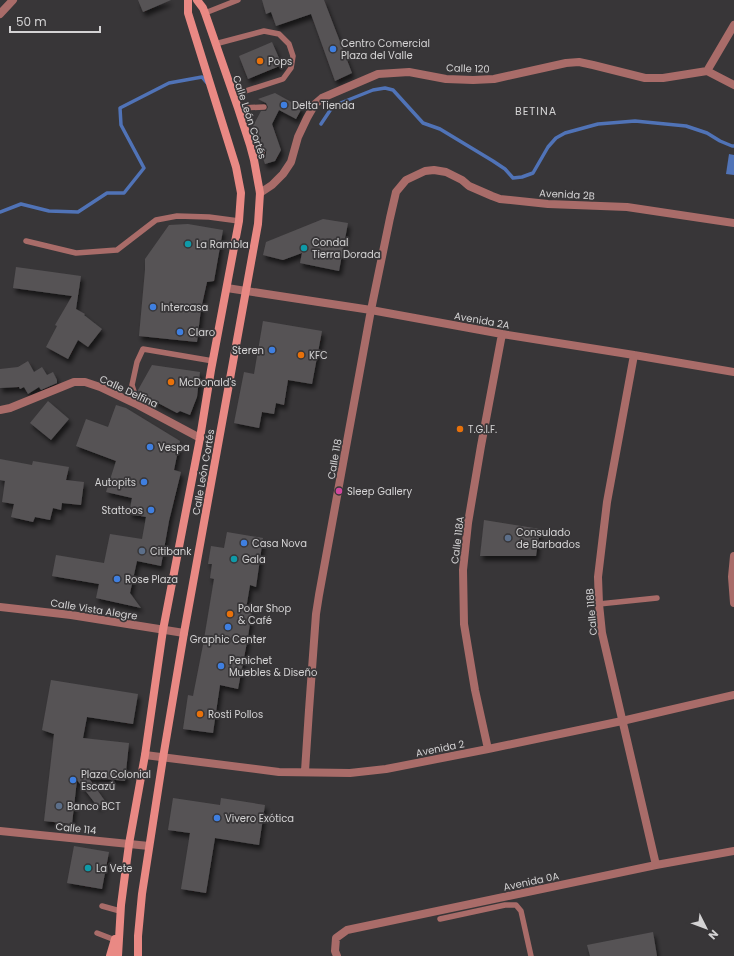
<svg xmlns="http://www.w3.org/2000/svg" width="734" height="956" font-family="Poppins,sans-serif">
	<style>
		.water { fill: #5073b7 }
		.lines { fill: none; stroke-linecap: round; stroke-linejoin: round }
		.stream { stroke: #5073b7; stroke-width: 3.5 }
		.building { fill: #565355; filter: url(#shadow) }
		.lane { stroke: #a96c69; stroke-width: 5.5 }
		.street { stroke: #a96c69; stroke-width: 8 }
		.secondary { stroke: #e98984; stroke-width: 8 }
		.shop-dot { fill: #3f7fe0; stroke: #383638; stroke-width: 1.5 }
		.food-dot { fill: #e8710a; stroke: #383638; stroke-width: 1.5 }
		.culture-dot { fill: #0f9aa8; stroke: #383638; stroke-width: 1.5 }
		.hotel-dot { fill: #d1479c; stroke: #383638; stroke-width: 1.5 }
		.service-dot { fill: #5c6f8a; stroke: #383638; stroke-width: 1.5 }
		.labels { text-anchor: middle; stroke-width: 3.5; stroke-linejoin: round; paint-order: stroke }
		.poi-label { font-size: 10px; fill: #d4d3d4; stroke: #383638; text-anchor: start }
		.street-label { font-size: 10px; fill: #d4d3d4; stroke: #383638 }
		.neighbourhood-label { font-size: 11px; letter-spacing: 1px; fill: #d4d3d4; stroke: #383638 }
	</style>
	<defs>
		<filter id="shadow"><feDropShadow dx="2.5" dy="4.5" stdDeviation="2" flood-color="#0009"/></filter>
	</defs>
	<rect width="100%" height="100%" fill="#383638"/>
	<path class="water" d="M729 154 734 155V175L726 174Z"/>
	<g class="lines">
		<path class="stream" d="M321 124 333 106 373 90 385 88 393 90 423 123 440 129 493 161 505 169 513 178 522 177 533 173 548 147 556 138 565 133 598 124 635 121 686 126 707 133 720 141 732 146H734
			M0 212 21 204 49 211 78 212 107 193H124L144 168 121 125 120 108 169 83 202 77 207 83"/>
	</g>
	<path class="building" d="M138 0H171L143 12Z
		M262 0H324L352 73 335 81 311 14 276 26 271 12 266 14Z
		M272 42 282 65 248 79 239 56Z
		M275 93 302 108 296 119 279 110 272 124 281 150 275 161 265 164 263 158 266 155V152L264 149H260L258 143 261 139V137L258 134H256L253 126 261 111H266L268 107 266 103 258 99Z
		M323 219 348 223 339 271 300 263 302 253 283 260 263 255 266 242Z
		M188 224 223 230 214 281 207 282 201 309 197 342 139 336 145 270V259L169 225Z
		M16 267 81 276 76 309 85 314 84 315 102 329 88 347 78 340 68 359 46 347 57 326 55 325 72 296 13 288Z
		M263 321 322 331 312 384 288 380 284 405 276 403 274 414 262 412 259 428 234 423 244 372 254 374Z
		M28 361 34 372 42 367 47 375 53 372 57 380V383L41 390 39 387 28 394 24 387 20 389 19 387 0 388V369L18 367Z
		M152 365 200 372 197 397 190 415 180 411 177 413 139 393 138 390Z
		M48 401 69 419 51 440 30 423Z
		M116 405 126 408 180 441 174 470 181 472 169 521 161 566 137 561 130 593 141 608 96 598 99 584 52 576 56 555 104 563 110 534 142 539 146 517 129 514 132 498 106 492 116 461 76 446 86 419 108 427Z
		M0 459 32 465 33 461 69 467 66 480 84 482 81 505 62 503 61 510 53 508 50 520 35 517 33 522 11 517 14 504 2 502 5 481 0 480Z
		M484 520 540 529 536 556H480Z
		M227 532 263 538 256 587 250 585 246 609 252 610 248 637 238 689 220 685 213 733 183 729 188 695 193 696 203 645 214 579 210 578 212 564H208L211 546 224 548Z
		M51 680 138 694 133 724 87 717 83 738 129 743 125 781 88 777 105 801 98 807 77 780 72 824 44 821 54 734 42 730Z
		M173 798 220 805 221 798 265 805 259 845 215 838 206 893 181 889 190 833 168 830Z
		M74 846 109 852 102 889 67 883Z
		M653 932 657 956H590L587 945Z"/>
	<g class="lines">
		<path class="lane" d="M205 13 238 0
			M215 44 264 31 279 34 289 44 293 56 291 68 283 79 233 95
			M238 108 264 107
			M250 145 257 138
			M254 160 262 153
			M26 241 76 253 117 250 156 220 177 216 209 217 239 221
			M138 405 132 385 137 362 143 349 213 361
			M599 604 657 598
			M102 906 120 911
			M440 919 505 905H516L521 911 531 956
			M97 933 115 940"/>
		<path class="street" d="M0 14 13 0
			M734 25 707 71 734 85
			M260 193 272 185 283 174 291 162 298 137 307 118 315 104 322 98 378 74 409 72 446 79 473 80 494 79 566 63 579 62 593 65 645 78H663L707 71
			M227 288 371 310 502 334 634 355 734 372
			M634 355 607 502 598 577 599 604 602 633 656 865
			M0 410 10 408 74 382H85L100 387 138 405 200 438
			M734 556 732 577 734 603
			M0 607 71 615 184 633
			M488 749 475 690 464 624 463 570 468 523 481 446 502 334
			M145 755 279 772 350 773 386 769 488 749 622 721 734 695
			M305 771 309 710 316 614 319 595 371 310 390 218 396 192 406 180 425 171 434 170 446 172 462 180 469 186 492 196 500 199 548 204 627 207 734 223
			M0 831 149 846
			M337 956 335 951 336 938 347 930 656 865 734 851"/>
		<path class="secondary" d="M110 956 115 939
			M118 956 121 905 129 844 145 755 163 630 200 438 211 370 239 221 241 193 236 167 188 13V0
			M138 956V936L142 894 163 758 184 633 258 224 260 193 254 160 250 145 238 108 205 13 203 8 197 0"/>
	</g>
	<g class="shop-dot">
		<circle cx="333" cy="49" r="4"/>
		<circle cx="284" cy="105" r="4"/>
		<circle cx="153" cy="307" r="4"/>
		<circle cx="180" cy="332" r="4"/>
		<circle cx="272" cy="350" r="4"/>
		<circle cx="150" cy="447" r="4"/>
		<circle cx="144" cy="482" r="4"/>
		<circle cx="151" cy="510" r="4"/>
		<circle cx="244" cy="543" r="4"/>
		<circle cx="117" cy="579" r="4"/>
		<circle cx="228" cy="627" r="4"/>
		<circle cx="221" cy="666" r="4"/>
		<circle cx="73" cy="780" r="4"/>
		<circle cx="217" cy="818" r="4"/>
	</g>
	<g class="food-dot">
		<circle cx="260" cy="61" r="4"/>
		<circle cx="301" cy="355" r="4"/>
		<circle cx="171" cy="382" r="4"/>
		<circle cx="460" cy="429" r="4"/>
		<circle cx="230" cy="614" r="4"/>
		<circle cx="200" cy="714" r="4"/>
	</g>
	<g class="culture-dot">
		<circle cx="188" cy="244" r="4"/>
		<circle cx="304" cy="248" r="4"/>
		<circle cx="234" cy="559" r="4"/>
		<circle cx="88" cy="868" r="4"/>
	</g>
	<circle class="hotel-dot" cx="339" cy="491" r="4"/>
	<g class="service-dot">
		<circle cx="508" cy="538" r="4"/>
		<circle cx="142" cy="551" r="4"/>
		<circle cx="59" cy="806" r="4"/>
	</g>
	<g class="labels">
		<g class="poi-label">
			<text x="341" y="47">Centro Comercial<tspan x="341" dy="12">Plaza del Valle</tspan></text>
			<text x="268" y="65">Pops</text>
			<text x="292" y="109">Delta Tienda</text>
			<text x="312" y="246">Condal<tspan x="312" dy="12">Tierra Dorada</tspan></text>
			<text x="196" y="248">La Rambla</text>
			<text x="161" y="311">Intercasa</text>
			<text x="188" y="336">Claro</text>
			<text x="264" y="354" text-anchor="end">Steren</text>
			<text x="309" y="359">KFC</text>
			<text x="179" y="386">McDonald's</text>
			<text x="468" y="433">T.G.I.F.</text>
			<text x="158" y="451">Vespa</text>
			<text x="136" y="486" text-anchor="end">Autopits</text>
			<text x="347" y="495">Sleep Gallery</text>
			<text x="143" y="514" text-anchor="end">Stattoos</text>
			<text x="516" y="536">Consulado<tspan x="516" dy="12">de Barbados</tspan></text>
			<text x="252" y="547">Casa Nova</text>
			<text x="150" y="555">Citibank</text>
			<text x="242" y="563">Gala</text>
			<text x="125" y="583">Rose Plaza</text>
			<text x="238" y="612">Polar Shop<tspan x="238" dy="12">&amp; Café</tspan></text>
			<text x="228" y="643" text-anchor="middle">Graphic Center</text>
			<text x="229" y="664">Penichet<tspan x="229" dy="12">Muebles &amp; Diseño</tspan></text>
			<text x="208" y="718">Rosti Pollos</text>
			<text x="81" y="778">Plaza Colonial<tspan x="81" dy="12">Escazú</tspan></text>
			<text x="67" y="810">Banco BCT</text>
			<text x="225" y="822">Vivero Exótica</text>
			<text x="96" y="872">La Vete</text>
		</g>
		<g class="street-label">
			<text transform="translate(468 68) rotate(2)" y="4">Calle 120</text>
			<text transform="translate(250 117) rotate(72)" y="4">Calle León Cortés</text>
			<text transform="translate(567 194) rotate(3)" y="4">Avenida 2B</text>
			<text transform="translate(482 320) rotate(10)" y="4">Avenida 2A</text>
			<text transform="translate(129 391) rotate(25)" y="4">Calle Delfina</text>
			<text transform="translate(334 459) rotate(-80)" y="4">Calle 118</text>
			<text transform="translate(203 472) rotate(-80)" y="4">Calle León Cortés</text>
			<text transform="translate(457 540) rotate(-83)" y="4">Calle 118A</text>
			<text transform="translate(94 609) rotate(9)" y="4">Calle Vista Alegre</text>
			<text transform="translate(591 612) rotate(-95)" y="4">Calle 118B</text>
			<text transform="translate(440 748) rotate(-11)" y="4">Avenida 2</text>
			<text transform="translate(76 828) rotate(6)" y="4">Calle 114</text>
			<text transform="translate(531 881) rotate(-12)" y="4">Avenida 0A</text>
		</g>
		<g class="neighbourhood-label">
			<text x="536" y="115">BETINA</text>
		</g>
	</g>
	<g transform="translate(706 928) rotate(132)" stroke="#383638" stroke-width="3" paint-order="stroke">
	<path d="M0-3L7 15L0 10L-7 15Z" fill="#d4d3d4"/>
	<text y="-6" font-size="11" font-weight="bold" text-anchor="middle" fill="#d4d3d4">N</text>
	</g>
	<path d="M10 26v6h90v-6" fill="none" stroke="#d4d3d4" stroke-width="2"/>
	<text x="16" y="26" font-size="12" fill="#d4d3d4" stroke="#383638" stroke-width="3" paint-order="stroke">50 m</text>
</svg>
